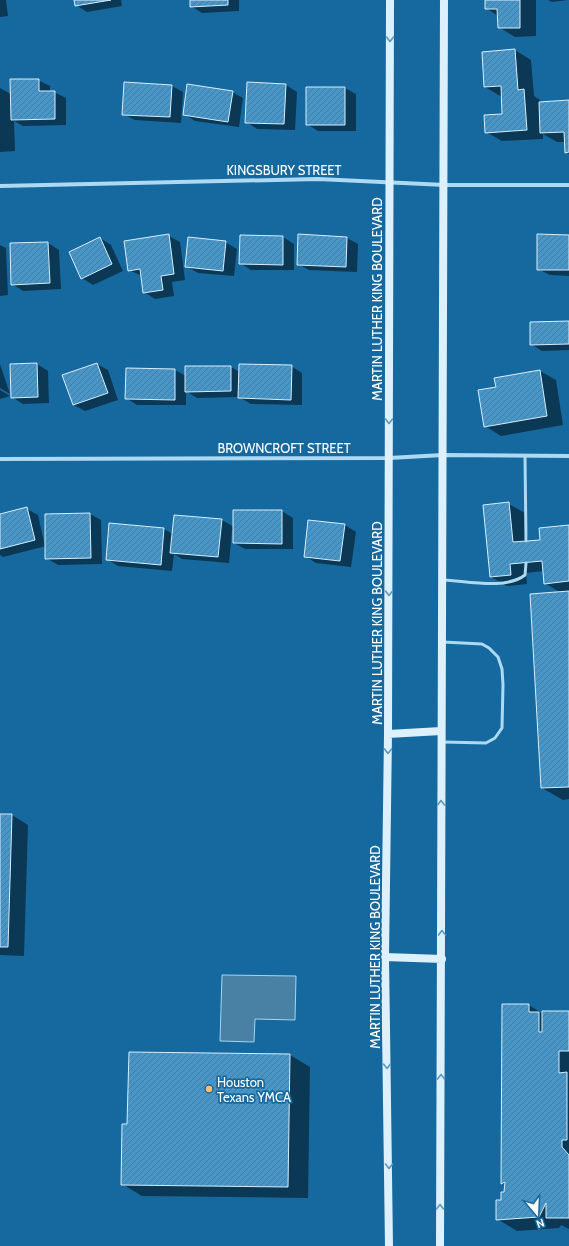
<svg xmlns="http://www.w3.org/2000/svg" width="569" height="1246" font-family="Cabin,sans-serif">
	<style>
		.water { fill: #4981a5; stroke: #a1d6f5 }
		.shadow { fill: #0007 }
		.building { fill: url(#building-hatch); stroke: #d6eefd }
		.lines { fill: none; stroke-linecap: round; stroke-linejoin: round }
		.service { stroke: #aed9f3; stroke-width: 3 }
		.minor { stroke: #aed9f3; stroke-width: 4 }
		.secondary { stroke: #ddf0fd; stroke-width: 8 }
		.oneway { stroke: #5c98bf }
		.poi-dot { fill: #ffbd70; stroke: #16699e; stroke-width: 1.5 }
		.labels { text-anchor: middle; stroke-width: 3.5; stroke-linejoin: round; paint-order: stroke }
		.street-label { font-size: 13px; fill: #fff; stroke: #16699e }
		.poi-label { font-size: 13px; fill: #fff; stroke: #16699e; text-anchor: start }
	</style>
	<defs>
		<pattern id="building-hatch" width="6" height="6" patternUnits="userSpaceOnUse"><rect width="6" height="6" fill="#4896c7"/><path d="M-1 1l2-2M0 6l6-6M5 7l2-2" fill="none" stroke="#497c9c"/></pattern>
	</defs>
	<rect width="100%" height="100%" fill="#16699e"/>
	<path class="water" d="M222 975 296 976 295 1020 255 1019 254 1042 220 1041Z"/>
	<path class="shadow" d="M0 0H6L8 16 0 17Z
		M75 0H121L122 6 87 12 76 5Z
		M191 0H239V11L202 13 191 6Z
		M486 0H536V36L515 37 499 27 498 16 486 8Z
		M548 0H568L552 2Z
		M515 50 531 60 534 96 540 100 541 102 569 101V154L566 152V142H557L543 134V139L502 141 486 132 504 115 502 97 485 87Z
		M38 80 50 86V92H54L66 98V125L23 126 14 121 15 151 0 152V88L11 94Z
		M286 85 297 92 295 130 257 129 246 122Z
		M172 86 183 92 181 123 135 120 123 114Z
		M345 88 356 94V131H318L307 124Z
		M232 92 243 98 239 127 195 121 184 114Z
		M169 236 180 242 185 280 172 282 174 296 155 299 144 292 142 276 129 270Z
		M569 236V276L550 275 538 269Z
		M283 237 294 244V270H251L240 263Z
		M100 238 111 245 123 271 93 285 82 278Z
		M347 238 358 244 357 272 309 270 298 264Z
		M225 242 237 249 234 276 198 273 186 266Z
		M48 243 59 250 61 289 23 291 12 284 11 244Z
		M0 245 6 248 8 295 0 296Z
		M569 322V350L542 351 531 344Z
		M0 364 10 394 0 388Z
		M37 364 48 371 49 403 23 404 12 397Z
		M97 364 108 370 118 400 85 411 74 405Z
		M291 366 302 373V405L251 404 239 397 197 398 186 391V405H137L126 398 127 369 175 370 186 376 231 367 240 372Z
		M540 371 556 380 563 425 501 436 485 426 497 388Z
		M0 390 10 396 0 399Z
		M509 504 525 513 528 542 541 541 569 526V799L563 800 542 788 561 593 545 583 544 571 526 573 527 584 507 586 491 577Z
		M27 509 38 515 45 546 46 515 90 514 101 520 102 564 58 565 46 558V546L3 557 0 555V515Z
		M282 511 293 518V549H245L234 543V532L232 531 229 563 182 559 174 554 172 571 118 566 107 559 110 524 164 529 173 534 222 520 234 527Z
		M345 525 356 532 351 567 316 563 305 556Z
		M0 815H12L28 825 24 956 0 955Z
		M529 1005 543 1014 569 1012V1229L561 1225 559 1228 517 1231 497 1219 505 1193 506 1185 502 1183Z
		M290 1055 310 1067 308 1198 142 1196 122 1184 128 1125Z"/>
	<path class="building" d="M74 0H111L75 6Z
		M190 0H228V5L190 7Z
		M485 0H520V28H498L497 9H485Z
		M515 49 518 90 524 89 527 130 485 133 484 115 502 114 501 86 484 87 482 52Z
		M10 79H39V91H55V119L11 120Z
		M124 82 172 85 170 117 122 115Z
		M247 82 286 84 284 124 245 123Z
		M187 84 233 91 228 122 183 115Z
		M306 87H345V125H306Z
		M569 100V152L565 153 564 132 540 133 539 102Z
		M169 234 174 274 161 276 163 290 143 293 140 269 128 271 124 241Z
		M298 234 347 237 346 267 297 265Z
		M537 234 569 235V270H537Z
		M240 235 283 236V265L239 264Z
		M100 237 112 264 81 279 69 252Z
		M188 237 226 241 223 271 185 267Z
		M48 242 50 283 11 285 10 243Z
		M569 321V344L530 345V322Z
		M37 363 38 397 11 398 10 364Z
		M97 363 108 393 73 405 62 375Z
		M239 364 292 365 291 400 238 398Z
		M185 366H231V391L185 392Z
		M126 368 175 369V400L125 399Z
		M540 370 547 416 484 427 478 390 496 387 494 378Z
		M509 502 513 542 540 540 539 528 569 525V581L544 584 542 561 510 564 511 575 490 577 483 505Z
		M27 507 35 540 0 549V514Z
		M233 510H282V544L233 543Z
		M90 513 91 558 45 559V514Z
		M174 515 222 519 218 557 170 553Z
		M308 520 345 524 340 561 304 557Z
		M109 523 164 528 161 565 106 560Z
		M569 591V787L541 788 530 594Z
		M0 814H12L8 947H0Z
		M502 1004H529V1012H539V1032H542V1011H569V1051H559V1073L567 1072V1140H562V1147L569 1155V1218H546V1203L539 1217 496 1220V1200H501V1192H504L505 1182 501 1184Z
		M129 1052 290 1054 288 1187 121 1185 122 1124H127Z"/>
	<g class="lines">
		<path class="service" d="M525 456 526 541
			M444 580C467 581 506 590 525 575L526 563
			M443 642 482 644 489 648 498 657 502 669 503 685 502 728 495 738 486 743 443 742"/>
		<path class="minor" d="M0 186 318 179 445 185H569
			M0 459 389 458 443 455 569 456"/>
		<path class="secondary" d="M388 734 441 731
			M385 957 442 959
			M389 1246 385 957 388 734 390 0
			M440 1246 444 0"/>
	</g>
	<defs><path id="oneway-chevron" d="M-2-3.5L2.5 0L-2 3.5" fill="none" stroke-width="1.6" stroke-linecap="round" stroke-linejoin="round"/></defs>
	<g class="oneway">
		<use href="#oneway-chevron" transform="translate(390 39) rotate(90)"/>
		<use href="#oneway-chevron" transform="translate(389 421) rotate(90)"/>
		<use href="#oneway-chevron" transform="translate(389 593) rotate(90)"/>
		<use href="#oneway-chevron" transform="translate(388 751) rotate(91)"/>
		<use href="#oneway-chevron" transform="translate(441 803) rotate(-90)"/>
		<use href="#oneway-chevron" transform="translate(442 933) rotate(-90)"/>
		<use href="#oneway-chevron" transform="translate(387 1066) rotate(89)"/>
		<use href="#oneway-chevron" transform="translate(441 1077) rotate(-90)"/>
		<use href="#oneway-chevron" transform="translate(389 1166) rotate(90)"/>
		<use href="#oneway-chevron" transform="translate(440 1207) rotate(-90)"/>
	</g>
	<circle class="poi-dot" cx="209" cy="1089" r="4"/>
	<g class="labels">
		<g class="street-label">
			<text x="284" y="175">KINGSBURY STREET</text>
			<text transform="translate(377 299) rotate(-90)" y="5">MARTIN LUTHER KING BOULEVARD</text>
			<text x="284" y="453">BROWNCROFT STREET</text>
			<text transform="translate(377 623) rotate(-90)" y="5">MARTIN LUTHER KING BOULEVARD</text>
			<text transform="translate(375 947) rotate(-90)" y="5">MARTIN LUTHER KING BOULEVARD</text>
		</g>
		<g class="poi-label">
			<text x="217" y="1087">Houston<tspan x="217" dy="15">Texans YMCA</tspan></text>
		</g>
	</g>
	<g transform="translate(537 1214) rotate(161)" stroke="#16699e" stroke-width="3" paint-order="stroke">
	<path d="M0-3L7 15L0 10L-7 15Z" fill="#ffffff"/>
	<text y="-6" font-size="11" font-weight="bold" text-anchor="middle" fill="#ffffff">N</text>
	</g>
</svg>
